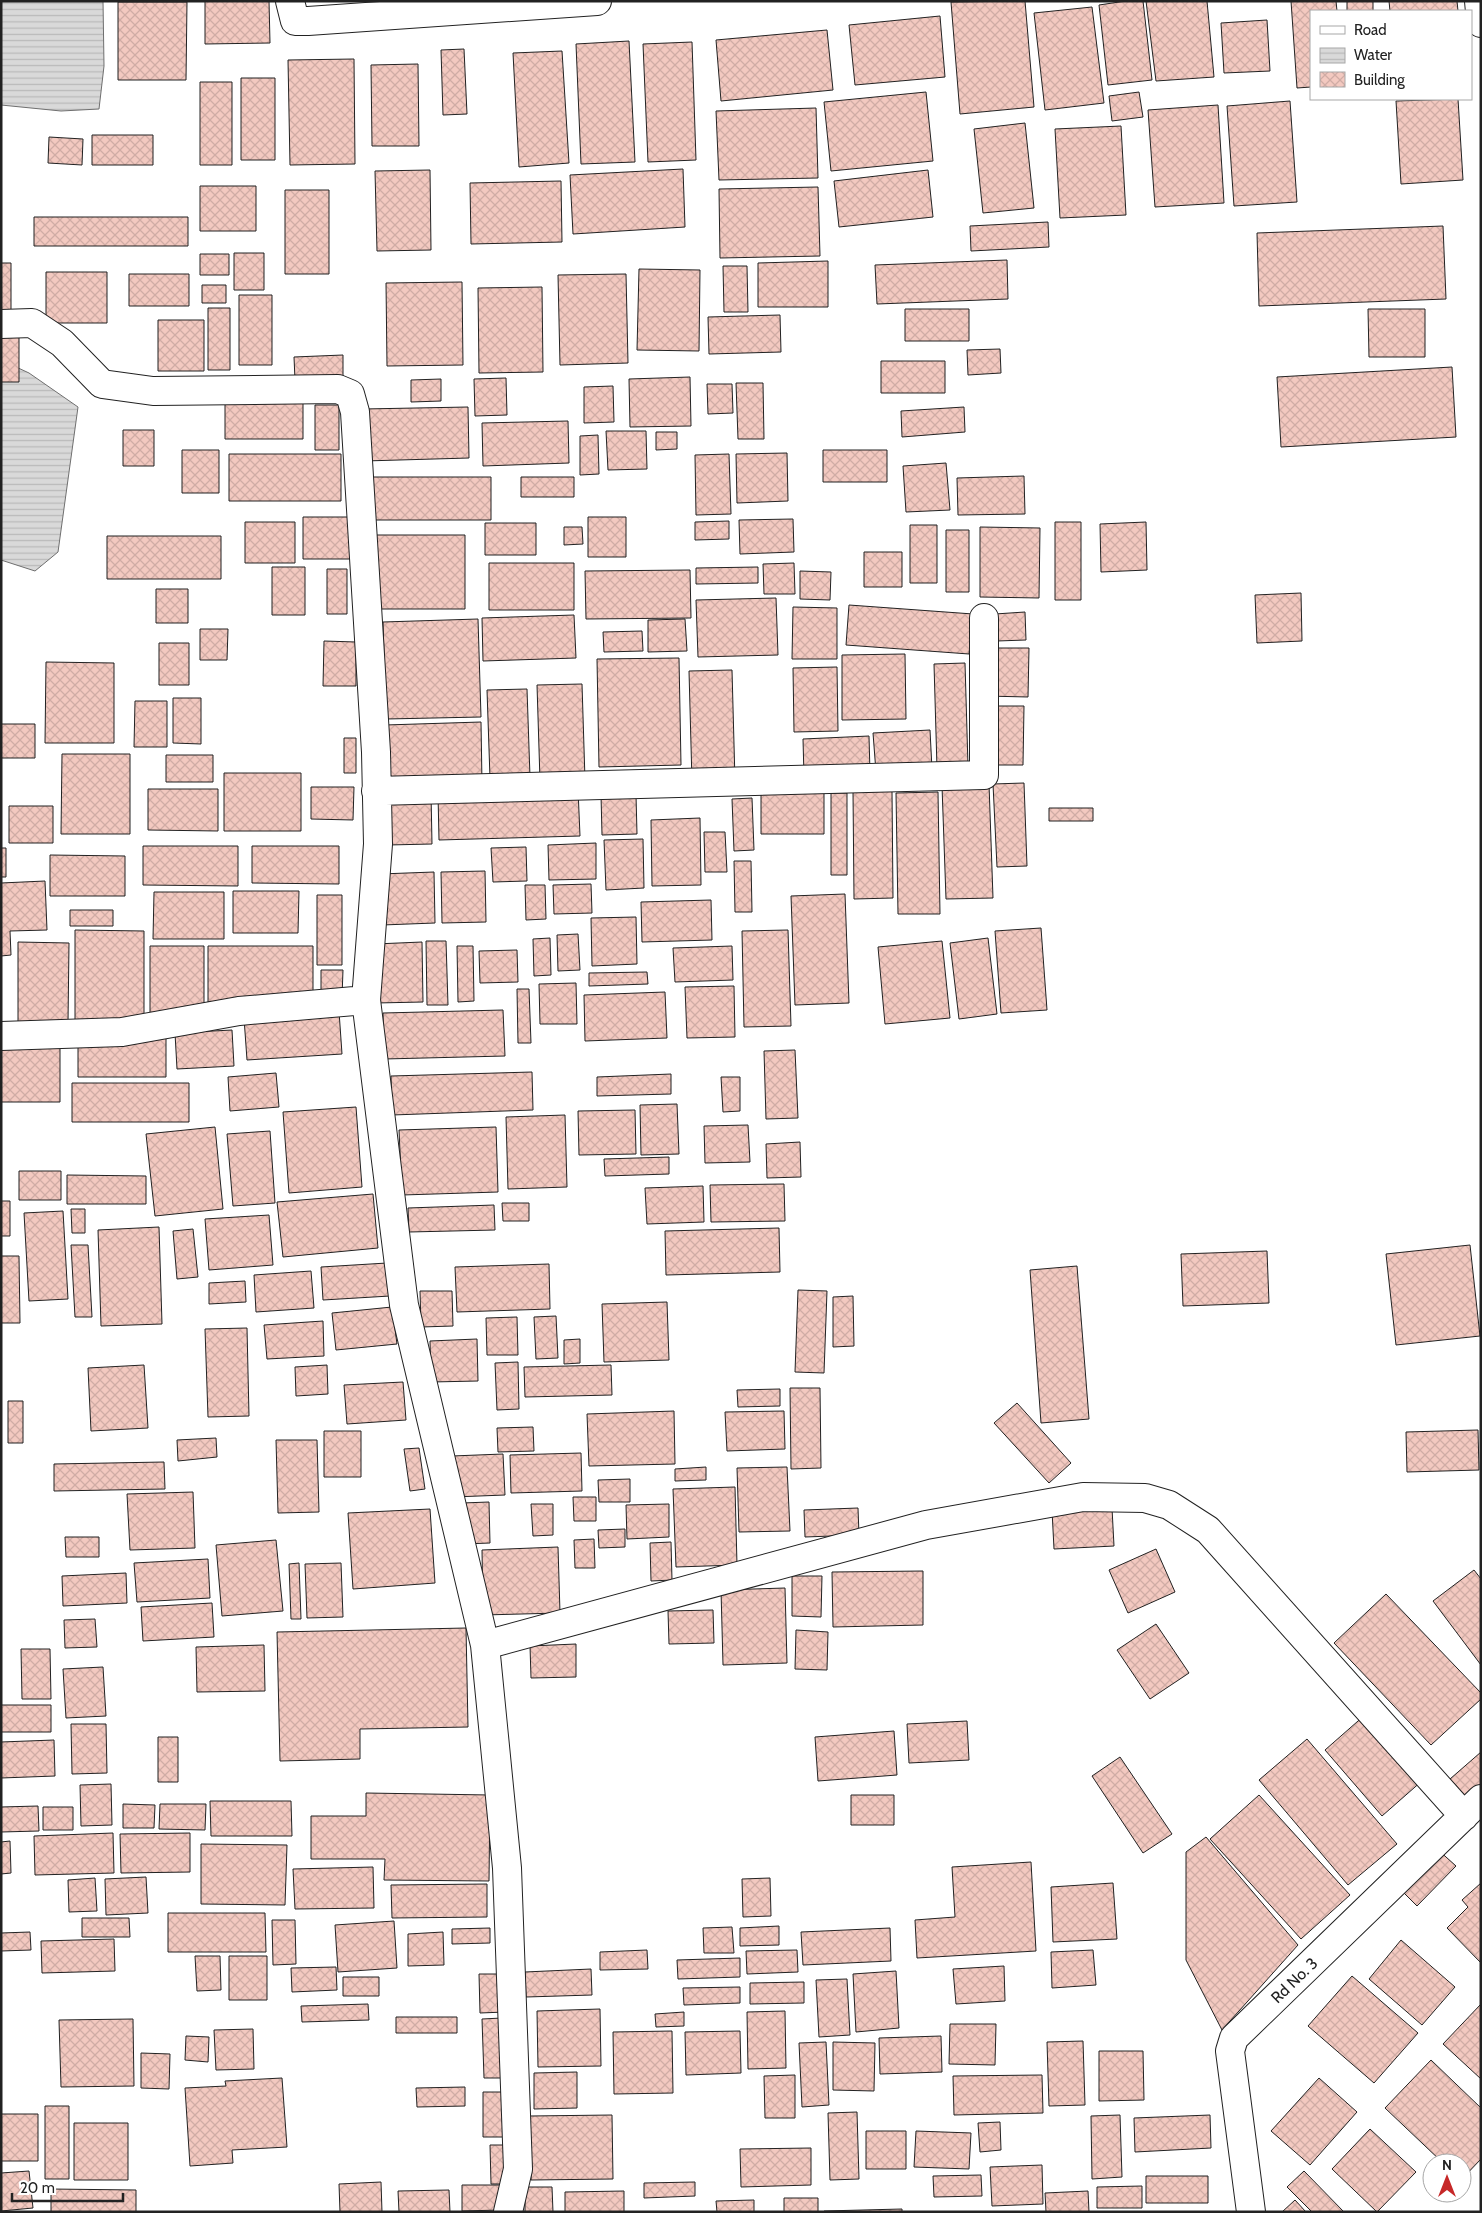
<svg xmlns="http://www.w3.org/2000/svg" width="1482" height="2213" font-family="Cabin,sans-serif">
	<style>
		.water { fill: url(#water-rules); stroke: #6f6f6f }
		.building { fill: url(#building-cross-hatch); stroke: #222 }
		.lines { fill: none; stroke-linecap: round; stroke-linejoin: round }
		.minor-casing { stroke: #222; stroke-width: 30 }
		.minor { stroke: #fff; stroke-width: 28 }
		.labels { text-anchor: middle; stroke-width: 4; stroke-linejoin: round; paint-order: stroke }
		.street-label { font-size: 16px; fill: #222; stroke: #fff }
	</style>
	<defs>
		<pattern id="water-rules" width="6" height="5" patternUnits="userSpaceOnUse" patternTransform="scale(1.25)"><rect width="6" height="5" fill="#d9d9d9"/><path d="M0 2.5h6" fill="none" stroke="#bababa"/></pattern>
		<pattern id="building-cross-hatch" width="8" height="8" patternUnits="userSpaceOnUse" patternTransform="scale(1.25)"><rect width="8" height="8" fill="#f3c9c0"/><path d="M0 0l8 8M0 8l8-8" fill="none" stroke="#d0aca5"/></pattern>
	</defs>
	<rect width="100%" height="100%" fill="#fff"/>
	<path class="water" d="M1 1H103L104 66 99 109 61 111 1 105Z
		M1 360 29 373 78 407 58 552 35 571 1 560Z"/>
	<path class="building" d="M205 1H269L270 43 205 44Z
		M1025 1 1034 107 960 114 951 2Z
		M1126 1H1143L1152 80 1108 85 1099 5Z
		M1146 1H1207L1214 77 1156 81Z
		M1291 1H1336L1337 11H1311V87L1297 88Z
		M1347 1H1373V11H1347Z
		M1389 1H1457L1458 11H1390Z
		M118 2H187L186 80H118Z
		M1092 7 1104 103 1045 110 1034 13Z
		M940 16 945 77 855 85 849 25Z
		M1267 20 1270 71 1224 73 1221 23Z
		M827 30 833 90 721 101 716 40Z
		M629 41 635 162 581 164 576 44Z
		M692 42 696 160 648 162 643 44Z
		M464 49 467 114 443 115 441 50Z
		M562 51 569 163 519 167 513 53Z
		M354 59 355 164 290 165 288 60Z
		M418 64 419 146H372L371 65Z
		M241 78H275V160H241Z
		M200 82H232V165H200Z
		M926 92 933 161 831 171 824 102Z
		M1139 92 1143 117 1112 121 1109 96Z
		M1458 99 1463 180 1401 184 1396 101Z
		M1290 101 1297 202 1234 206 1227 106Z
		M1218 105 1224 203 1155 207 1148 110Z
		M816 108 818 178 719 180 716 111Z
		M1025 123 1034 208 983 213 974 129Z
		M1121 126 1126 215 1060 218 1055 129Z
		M92 135H153V165H92Z
		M49 137 83 139 82 165 48 163Z
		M683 169 685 227 573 234 570 175Z
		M430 170 431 250 377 251 375 171Z
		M928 170 933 217 839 227 834 181Z
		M561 181 562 242 471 244 470 183Z
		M200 186H256V231H200Z
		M818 187 820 256 720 258 719 189Z
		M285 190H329V274H285Z
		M34 217H188V246H34Z
		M1048 222 1049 247 971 251 970 226Z
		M1443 226 1446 299 1259 306 1257 233Z
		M234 253H264V290H234Z
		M200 254H229V275H200Z
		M1007 260 1008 299 877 304 875 265Z
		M828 261V307H758V263Z
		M1 263H11V313H1Z
		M723 266H747L748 312H724Z
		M639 269 700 270 699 351 637 350Z
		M46 272H107V323H46Z
		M129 274H189V306H129Z
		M626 274 628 363 560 365 558 275Z
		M462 282 463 365 387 366 386 283Z
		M202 285H226V303H202Z
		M542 287 543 372 479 373 478 288Z
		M239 295H272V365H239Z
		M208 308H230V370H208Z
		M905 309H969V341H905Z
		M1368 309H1425V357H1369Z
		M780 315 781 352 709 354 708 317Z
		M158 320H204V371H158Z
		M1 331H19V382H1Z
		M1000 349 1001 373 968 375 967 350Z
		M343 355V379L295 380 294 357Z
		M881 361H945V393H881Z
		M1452 367 1456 437 1281 447 1277 377Z
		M690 377 691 426 630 427 629 379Z
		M506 378 507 415 475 416 474 379Z
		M441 379V401L411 402V380Z
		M736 383H763L764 439H738Z
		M707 384H732L733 413 708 414Z
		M613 386 614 422 584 423V387Z
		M225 398H303V439H225Z
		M315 405H339V450H315Z
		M468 407 469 458 364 461 363 409Z
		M964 407 965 432 902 437 901 411Z
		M568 421 569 463 483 466 482 423Z
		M123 430H154V466H123Z
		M606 431H646L647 469 608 470Z
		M656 432H677V449L656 450Z
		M598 435 599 474 580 475V436Z
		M182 450H219V493H182Z
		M823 450H887V482H823Z
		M787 453 788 501 737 503 736 454Z
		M229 454H341V501H229Z
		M729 454 731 514 696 515 695 455Z
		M946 463 950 510 906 512 903 466Z
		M1024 476 1025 514 958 515 957 478Z
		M371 477H491V520H371Z
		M521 477H574V497H521Z
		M303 517H350V559H303Z
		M588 517H626V557H588Z
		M793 519 794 552 740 554 739 520Z
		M729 521V539L695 540V522Z
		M245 522H295V563H245Z
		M1055 522H1081V600H1055Z
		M1146 522 1147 570 1101 572 1100 524Z
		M485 523H536V555H485Z
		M910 525H937V583H910Z
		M564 527H582L583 544 564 545Z
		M980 527 1040 528 1039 598 980 597Z
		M946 530H969V592H946Z
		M375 535H465V609H375Z
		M107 536H221V579H107Z
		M864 552H902V587H864Z
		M489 563H574V610H489Z
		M794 563 795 594H764L763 564Z
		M272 567H305V615H272Z
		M758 567V583L696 584V568Z
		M327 569H347V614H327Z
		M690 570 691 618 586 619 585 571Z
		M800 571 831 572 830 600 800 599Z
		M156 589H188V623H156Z
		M1301 593 1302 641 1257 643 1255 595Z
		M776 598 778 655 698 657 696 600Z
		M849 605 973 614 969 654 846 645Z
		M793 607 837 608V659H792Z
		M1025 612 1026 640 997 641 995 614Z
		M574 615 576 658 483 661 482 618Z
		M478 619 481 717 386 719 383 622Z
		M685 619 687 651 648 652V620Z
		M200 629H228L227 660H200Z
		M642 631 643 651 604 652 603 632Z
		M324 641 356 642V686H323Z
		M159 643H189V685H159Z
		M985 648H1029L1028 697 985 696Z
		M905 654 906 719 842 720V655Z
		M679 658 681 765 599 767 597 659Z
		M46 662 114 663V743H45Z
		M965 663 968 766 937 768 934 664Z
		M837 667 838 731 794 732 793 668Z
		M732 670 735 781 692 782 689 671Z
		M582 684 585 780 540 781 537 685Z
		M527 689 530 777 490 778 487 690Z
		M173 698H201V744L173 743Z
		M135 701H167V747H134Z
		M974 706H1024L1023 765H973Z
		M481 722 482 783 387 786 385 725Z
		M1 724H35V758H1Z
		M930 730 932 769 876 772 873 733Z
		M869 736 870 773 804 776 803 739Z
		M344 738H356V773H344Z
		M62 754H130V834H61Z
		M166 755H213V782H166Z
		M224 773H301V831H224Z
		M1024 783 1027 866 997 867 993 784Z
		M989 784 993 898 946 899 942 786Z
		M311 787H354L353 820 311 819Z
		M148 789H218V831L148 830Z
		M578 789 580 836 439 840 438 794Z
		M761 789H824V834H761Z
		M892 791 893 898 854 899 853 792Z
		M938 792 940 914H898L896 793Z
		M431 793 432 844 388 845 387 794Z
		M831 793H847V875H831Z
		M601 795H636L637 834 602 835Z
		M752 798 754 850 734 851 732 799Z
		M9 806H53V843H9Z
		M1049 808H1093V821H1049Z
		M700 818 701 885 652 886 651 820Z
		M704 832H725L727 872H705Z
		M643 839 644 888 606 890 604 840Z
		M596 843V879L549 880 548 845Z
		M143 846H238V886L143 885Z
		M252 846H339V884L252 883Z
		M526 847 527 881 493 882 491 848Z
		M1 848H6V877H1Z
		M50 855 125 856V896H50Z
		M734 861H751L752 912H735Z
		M485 871 486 922 442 923 441 872Z
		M434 872 435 923 382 925 380 874Z
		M45 881 47 930 10 931 11 955 1 956V883Z
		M591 884 592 913 554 914 553 885Z
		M525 885H545L546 919 526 920Z
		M233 891H299L298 933H233Z
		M154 892H224V939H153Z
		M845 894 849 1003 795 1005 791 896Z
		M317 895H342V965H317Z
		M711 900 712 940 642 942 641 902Z
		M70 910H113V926H70Z
		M636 917 637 964 592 966 591 918Z
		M1041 928 1047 1010 1001 1013 995 931Z
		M75 930 144 931V1022H75Z
		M788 930 791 1026 744 1027 742 931Z
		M578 934 580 970 558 971 557 935Z
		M550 938 551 975 534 976 533 939Z
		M988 938 997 1014 959 1019 950 943Z
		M426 941H446L448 1005H427Z
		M942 941 950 1018 885 1024 878 947Z
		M18 942 69 943 68 1024H18Z
		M422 942 423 1002 376 1003 375 944Z
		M150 946H204V1015H150Z
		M208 946H313V1002H208Z
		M457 946H473L474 1001 458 1002Z
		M732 946 733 980 675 982 673 948Z
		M517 950 518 982 480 983 479 951Z
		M321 970H343L342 997H321Z
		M647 972 648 984 589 986V973Z
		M576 983 577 1024H540L539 984Z
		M734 986 735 1037 687 1038 685 987Z
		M517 989H529L531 1043H518Z
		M665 992 667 1038 585 1041 584 995Z
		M503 1010 505 1056 384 1059 383 1013Z
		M339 1011 342 1054 247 1060 244 1018Z
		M232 1030 234 1066 177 1069 175 1033Z
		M78 1038H166V1077H78Z
		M1 1045H60V1102H1Z
		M795 1050 798 1118 766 1119 764 1051Z
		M532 1072 533 1110 392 1115 391 1076Z
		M276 1073 279 1107 230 1111 228 1077Z
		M671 1074V1094L597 1096V1077Z
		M721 1077H740V1111L723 1112Z
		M72 1083H189V1122H72Z
		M677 1104 679 1154 641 1155 640 1105Z
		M356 1107 362 1187 289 1193 283 1112Z
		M635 1110 636 1154 579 1155 578 1111Z
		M565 1115 567 1187 508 1189 506 1117Z
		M748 1125 750 1162 705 1163 704 1126Z
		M215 1127 223 1209 155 1216 146 1134Z
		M496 1127 498 1192 402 1195 399 1130Z
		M270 1131 275 1203 233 1206 227 1134Z
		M800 1142 801 1177 767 1178 766 1144Z
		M669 1157V1174L605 1176 604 1159Z
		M19 1171H61V1200H19Z
		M67 1175 146 1176V1204H67Z
		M784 1184 785 1221 711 1222 710 1185Z
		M703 1186 704 1222 647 1224 645 1188Z
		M373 1194 378 1248 283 1257 277 1202Z
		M1 1201H10V1236H1Z
		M502 1203H529V1221H503Z
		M494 1205 495 1230 409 1232 408 1208Z
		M71 1209H85V1233H72Z
		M63 1211 68 1299 29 1301 24 1213Z
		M269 1215 273 1265 209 1270 205 1219Z
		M159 1227 162 1324 101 1326 98 1230Z
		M779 1228 780 1272 666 1275 665 1231Z
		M193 1229 198 1277 177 1279 173 1231Z
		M71 1245H88L92 1317H75Z
		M1470 1245 1480 1336 1396 1345 1386 1254Z
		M1267 1251 1269 1303 1183 1306 1181 1254Z
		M1 1256H19L20 1323H1Z
		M387 1263 390 1296 323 1300 321 1267Z
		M549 1264 550 1309 457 1312 455 1267Z
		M1077 1266 1089 1419 1041 1423 1030 1270Z
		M311 1271 314 1308 256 1312 254 1275Z
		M245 1281 246 1302 209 1304V1283Z
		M798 1290 827 1291 824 1373 795 1372Z
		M420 1291H452L453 1326 421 1327Z
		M853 1296 854 1346 833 1347V1297Z
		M667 1302 669 1360 604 1362 602 1304Z
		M392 1307 397 1344 336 1350 332 1313Z
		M556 1316 558 1358 536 1359 534 1317Z
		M517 1317 518 1355H487L486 1318Z
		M323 1321 324 1356 267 1359 264 1325Z
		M247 1328 249 1416 208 1417 205 1329Z
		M477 1339 478 1381 431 1382 430 1341Z
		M580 1339V1363L564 1364V1340Z
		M518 1362 519 1409 497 1410 495 1363Z
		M144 1365 148 1428 91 1431 88 1368Z
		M327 1365 328 1394 296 1396 295 1367Z
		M611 1365 612 1395 525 1397 524 1367Z
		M403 1382 406 1420 347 1424 344 1385Z
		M790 1388H820L821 1468 791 1469Z
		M780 1389V1406L738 1407 737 1390Z
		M8 1401H23V1443H8Z
		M1017 1403 1071 1463 1049 1483 994 1423Z
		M674 1411 675 1464 589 1466 587 1414Z
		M784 1411 785 1449 727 1451 725 1412Z
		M533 1427 534 1451 498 1452 497 1428Z
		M1478 1430 1479 1470 1407 1472 1406 1432Z
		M324 1431H361V1477H324Z
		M216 1438 217 1457 178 1461 177 1440Z
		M276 1440H317L319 1512 278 1513Z
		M419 1448 425 1489 410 1491 404 1449Z
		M581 1453 582 1491 511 1493 510 1455Z
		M503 1454 505 1495 453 1497 452 1456Z
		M164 1462 165 1489 54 1491V1464Z
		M706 1467V1480L675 1481V1469Z
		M787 1467 790 1531 739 1532 737 1468Z
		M630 1479V1502H599L598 1480Z
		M735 1487 737 1565 676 1567 673 1489Z
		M193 1492 195 1548 130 1550 127 1494Z
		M573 1497H596V1521H574Z
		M489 1502 490 1543 463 1544 462 1503Z
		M531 1504H553V1535L533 1536Z
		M669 1504V1537L627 1539 626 1505Z
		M858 1508 859 1535 805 1537 804 1510Z
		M1112 1508 1114 1546 1054 1549 1052 1510Z
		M430 1509 435 1583 353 1589 348 1513Z
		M625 1529V1547L599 1548 598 1530Z
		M65 1537H99V1557H66Z
		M594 1539 595 1568H575L574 1540Z
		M276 1540 283 1611 222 1616 216 1545Z
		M671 1542 672 1580 651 1581 650 1543Z
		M558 1547 560 1613 483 1615 482 1550Z
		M1156 1549 1175 1592 1128 1613 1109 1570Z
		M208 1559 210 1598 137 1602 134 1563Z
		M299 1563 301 1619H291L289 1564Z
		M341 1563 343 1617 307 1618 305 1564Z
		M1474 1570 1481 1579V1665L1433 1601Z
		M923 1571V1625L833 1627 832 1572Z
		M126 1573 127 1603 63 1606 62 1576Z
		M792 1576H822L821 1617 792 1616Z
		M785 1588 787 1663 723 1665 721 1590Z
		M1386 1594 1481 1693V1699L1431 1745 1334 1643Z
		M212 1603 214 1637 143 1641 141 1607Z
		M713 1610 714 1643 669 1644 668 1611Z
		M95 1619 97 1647 65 1648 64 1620Z
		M1156 1624 1189 1673 1150 1699 1117 1650Z
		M466 1628 468 1727 360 1729V1759L280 1761 277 1632Z
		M796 1630 828 1632 827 1670 795 1669Z
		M576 1644V1677L531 1678 530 1646Z
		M264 1645 265 1691 197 1692 196 1647Z
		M21 1649H50L51 1699H22Z
		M103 1667 106 1716 66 1718 63 1669Z
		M1 1705H51V1732H1Z
		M1366 1714 1423 1780 1382 1816 1325 1750Z
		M967 1721 969 1760 909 1763 907 1724Z
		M71 1724H106L107 1773 72 1774Z
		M894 1731 897 1775 818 1781 815 1737Z
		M158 1737H178V1782H158Z
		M1307 1739 1397 1844 1348 1885 1259 1780Z
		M54 1740 55 1776 1 1778V1742Z
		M1481 1752V1786L1467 1798 1450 1779Z
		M1120 1757 1172 1834 1143 1853 1092 1776Z
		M111 1784 112 1825 81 1826 80 1785Z
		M366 1793 490 1795 489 1881 384 1880 385 1859H311V1816H366Z
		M851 1795H894V1825H851Z
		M1259 1795 1350 1895 1301 1939 1210 1839Z
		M210 1801H291L292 1836H211Z
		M123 1804 155 1805 154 1828H123Z
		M160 1804H206L205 1830 159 1829Z
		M38 1806 39 1831 1 1832V1807Z
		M43 1807H73V1830H43Z
		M113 1833 114 1873 35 1875 34 1836Z
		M190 1833V1872L121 1873 120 1834Z
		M1206 1837 1298 1945 1222 2030 1186 1960V1852Z
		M10 1841 11 1873 1 1874V1842Z
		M201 1844 287 1845 285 1905 201 1904Z
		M1436 1848 1456 1866 1417 1906 1398 1887Z
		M1031 1862 1036 1951 917 1958 915 1920 955 1917 952 1867Z
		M373 1867 374 1908 295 1909 293 1869Z
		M146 1877 148 1913 106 1915 105 1879Z
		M95 1878 97 1911 69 1912 68 1880Z
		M770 1878 771 1916 743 1917 742 1879Z
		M1113 1883 1117 1939 1053 1942 1051 1887Z
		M1481 1883V1963L1447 1928 1468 1907 1462 1900Z
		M487 1884V1917L392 1918 391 1885Z
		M168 1913H265L266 1952H168Z
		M82 1918H129L130 1937H82Z
		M272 1920H295L296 1964 273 1965Z
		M394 1921 397 1968 338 1972 335 1925Z
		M779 1926V1945L740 1946V1928Z
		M732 1927 734 1953H704L703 1928Z
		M490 1928V1943L452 1944V1929Z
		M890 1928 891 1961 803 1965 801 1932Z
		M30 1932 31 1950 1 1951V1933Z
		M443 1932 444 1965 408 1966V1934Z
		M114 1939 115 1971 42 1973 41 1941Z
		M1401 1940 1455 1987 1422 2025 1369 1979Z
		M647 1950 648 1969 600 1970V1952Z
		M797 1950 798 1972 747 1974 746 1951Z
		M1093 1950 1096 1985 1052 1988 1051 1952Z
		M195 1956H220L221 1990 197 1991Z
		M229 1956H267V2000H229Z
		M740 1958V1977L678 1979 677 1960Z
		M1004 1966 1005 2001 956 2004 953 1969Z
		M336 1967 337 1990 292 1992 291 1968Z
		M591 1969 592 1995 526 1997 525 1972Z
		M896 1971 899 2028 856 2032 853 1974Z
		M479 1974H503L505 2012 480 2013Z
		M1352 1976 1418 2033 1374 2083 1308 2026Z
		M343 1977H379V1996H343Z
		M847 1979 850 2035 819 2037 816 1980Z
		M804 1982V2003L750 2004V1983Z
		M740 1987V2003L684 2005 683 1988Z
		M368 2004 369 2020 302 2022 301 2006Z
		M1481 2004V2079L1443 2044Z
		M600 2009 601 2066 538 2067 537 2011Z
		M785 2011 786 2068 748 2069 747 2012Z
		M684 2012V2026L656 2027 655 2014Z
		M396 2017H457V2033H396Z
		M502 2018 505 2078H484L482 2019Z
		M133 2019 134 2086 61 2087 59 2020Z
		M950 2024H996L995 2065 949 2064Z
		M253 2029 254 2069 216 2070 214 2030Z
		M672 2031 673 2093 614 2094 613 2032Z
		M740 2031 741 2073 686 2075 685 2032Z
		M186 2036 209 2037 208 2062 185 2060Z
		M941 2036 942 2072 880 2074 879 2038Z
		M1083 2041 1085 2105 1049 2106 1047 2042Z
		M826 2042 829 2105 802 2107 799 2043Z
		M833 2042 875 2043 874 2091 833 2090Z
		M1099 2051H1143L1144 2100 1099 2101Z
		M141 2053 170 2054 169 2089 141 2088Z
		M1431 2060 1481 2108V2159L1462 2179V2163H1443L1385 2108Z
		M577 2072V2108L534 2109V2073Z
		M795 2075V2118H765L764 2076Z
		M1042 2075 1043 2113 954 2115 953 2076Z
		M282 2078 287 2147 232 2150 233 2163 190 2166 185 2088 226 2086 225 2081Z
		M1319 2078 1357 2112 1310 2165 1271 2131Z
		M465 2087V2106L417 2107 416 2088Z
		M483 2092H503L505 2137H483Z
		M45 2106H69V2179H45Z
		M857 2112 859 2179 830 2180 828 2113Z
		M1 2114H38V2161H1Z
		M612 2115 613 2179 531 2180 530 2116Z
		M1120 2115 1122 2177 1092 2179 1091 2116Z
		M1210 2115 1211 2148 1135 2152 1134 2118Z
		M1000 2122 1001 2150 980 2152 978 2123Z
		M74 2123H128V2180H74Z
		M1370 2129 1416 2172 1377 2212 1332 2169Z
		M866 2131H906V2169H866Z
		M916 2131 971 2133 969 2169 914 2167Z
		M490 2145H504L505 2184H491Z
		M811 2148V2185L741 2187 740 2149Z
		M1042 2165 1043 2204 992 2206 990 2167Z
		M29 2171 33 2208 1 2211V2173Z
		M1304 2171 1344 2212H1312L1287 2187Z
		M981 2175 982 2196 934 2197 933 2176Z
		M1146 2176H1208V2203H1146Z
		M381 2182 382 2212H340L339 2184Z
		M695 2182V2196L644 2198V2183Z
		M462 2185H500L501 2210 462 2211Z
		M1142 2186V2208H1097V2187Z
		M525 2187H552L553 2212H525Z
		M51 2189 136 2190V2212H51Z
		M449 2190 450 2212H399L398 2191Z
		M624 2191V2212H565V2192Z
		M1088 2191 1089 2212H1046L1045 2193Z
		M784 2198H818V2212H784Z
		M754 2200V2212H717L716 2201Z
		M1295 2200 1306 2212H1282Z
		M902 2209V2212H825L824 2211Z"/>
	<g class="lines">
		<g class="minor-casing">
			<path id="minor" d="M290 1 295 21H308L597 1
				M1479 1 1481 23
				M1 324 32 323 62 343 102 384 153 391 338 389 350 394 355 412 376 752 378 844 366 1000 404 1305 485 1645 507 1868 518 2169 508 2212
				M376 791 984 775V618
				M1 1036 122 1032 239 1011 366 1000
				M485 1645 926 1525 1083 1497 1145 1498 1169 1505 1208 1530 1464 1816
				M1251 2212 1230 2051 1234 2038 1481 1799"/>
		</g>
		<use href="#minor" class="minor"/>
	</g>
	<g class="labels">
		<g class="street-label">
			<text transform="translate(1294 1980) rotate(-44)" y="6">Rd No. 3</text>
		</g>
	</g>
	<rect width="1482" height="2213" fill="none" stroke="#222222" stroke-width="5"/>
	<rect x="1310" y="10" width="162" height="90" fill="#ffffff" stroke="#a7a7a7"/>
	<rect x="1320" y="26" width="25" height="8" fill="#ffffff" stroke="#a7a7a7"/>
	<text x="1354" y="35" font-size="15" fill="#222222">Road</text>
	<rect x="1320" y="48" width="25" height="15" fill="url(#water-rules)" stroke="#a7a7a7"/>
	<text x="1354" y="60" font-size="15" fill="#222222">Water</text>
	<rect x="1320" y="72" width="25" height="15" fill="url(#building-cross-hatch)" stroke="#a7a7a7"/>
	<text x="1354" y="85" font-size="15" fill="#222222">Building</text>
	<g transform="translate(1447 2178)"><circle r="24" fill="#ffffff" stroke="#a7a7a7"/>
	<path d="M0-4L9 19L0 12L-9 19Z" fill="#c62828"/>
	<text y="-8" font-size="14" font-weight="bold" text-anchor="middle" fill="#222222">N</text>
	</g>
	<path d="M12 2193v8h111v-8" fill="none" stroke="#222222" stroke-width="2.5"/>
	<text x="20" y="2193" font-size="15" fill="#222222" stroke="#ffffff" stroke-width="4" paint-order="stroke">20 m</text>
</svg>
